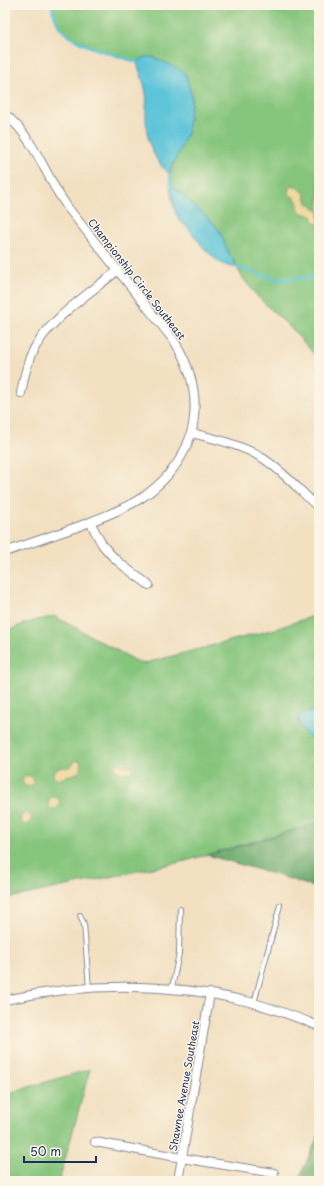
<svg xmlns="http://www.w3.org/2000/svg" width="324" height="1186" font-family="'Playpen Sans',sans-serif">
	<style>
		.green { fill: #85c57c; stroke: #507a6d }
		.forest { fill: #6caa6c; stroke: #446c65 }
		.sand { fill: #eeda9e; stroke: #84847e }
		.water { fill: #5dc5d9; stroke: #3c7a9c }
		.lines { fill: none; stroke-linecap: round; stroke-linejoin: round }
		.stream { stroke: #5dc5d9; stroke-width: 3 }
		.lane-casing { stroke: #868890; stroke-width: 6 }
		.street-casing { stroke: #868890; stroke-width: 10 }
		.lane { stroke: #fff; stroke-width: 4 }
		.street { stroke: #fff; stroke-width: 8 }
		.labels { text-anchor: middle; stroke-width: 3; stroke-linejoin: round; paint-order: stroke }
		.street-label { font-size: 10px; fill: #1b2f5e; stroke: #fcf5e5 }
	</style>
	<rect width="100%" height="100%" fill="#fcf5e5"/>
	<filter id="ink" filterUnits="userSpaceOnUse"><feTurbulence type="fractalNoise" baseFrequency=".025" numOctaves="2"/><feDisplacementMap in="SourceGraphic" scale="8" xChannelSelector="R" yChannelSelector="G"/><feConvolveMatrix kernelMatrix="1 2 1 2 8 2 1 2 1" color-interpolation-filters="sRGB"/></filter>
	<filter id="wash" filterUnits="userSpaceOnUse"><feTurbulence type="fractalNoise" baseFrequency=".012" numOctaves="4" result="noise"/><feDisplacementMap in="SourceGraphic" scale="16" xChannelSelector="R" yChannelSelector="G"/><feGaussianBlur stdDeviation="0.9" result="paint"/><feColorMatrix in="noise" values="0 0 0 0 0 0 0 0 0 0 0 0 0 0 0 0 0 1.4 0 .05"/><feComposite in="paint" operator="in"/></filter>
	<g filter="url(#wash)">
		<rect width="100%" height="100%" fill="#f2e0c1"/>
		<path class="green" d="M52 5H319V360L295 332 259 298 242 277 234 261 228 253 215 225 174 187 171 186 170 175 171 168 188 130 189 115 192 98 145 57 137 62C116 55 71 45 59 26 55 19 54 12 52 5Z
			M319 614V823L185 861 5 899V632L23 624 54 616 142 664 275 629Z
			M90 1069 59 1181H5V1094Z"/>
		<path class="forest" d="M319 823V889L287 878 207 855Z
			M318 1136H319V1181H298Z"/>
		<path class="sand" d="M293 185 304 192 307 203 319 211V225L315 223 312 216C309 215 305 214 302 213 297 210 299 206 297 201 294 195 288 198 289 188Z
			M77 760 80 761C85 773 75 774 67 776 62 778 60 781 54 778L53 774C57 766 62 768 70 767Z
			M118 763 123 766H130L133 769 130 772H119L114 768 115 765Z
			M22.5 781a5.5 5.5 0 1 1 11 0a5.5 5.5 0 1 1-11 0Z
			M48 803a6 6 0 1 1 12 0a6 6 0 1 1-12 0Z
			M20.5 819a5.5 5.5 0 1 1 11 0a5.5 5.5 0 1 1-11 0Z"/>
		<path class="water" d="M145 57H153L181 70 186 75 192 98 189 115 188 130 181 148 171 168 170 175C151 157 146 139 146 114 146 106 147 99 146 92 144 81 139 72 137 62Z
			M171 186 174 187 215 225 220 231 228 252 234 261 236 267C217 269 198 240 187 227 185 225 182 223 180 221 174 213 172 198 170 188Z
			M319 709V741C309 740 297 726 298 716L301 714Z"/>
		<g class="lines">
			<path class="stream" d="M52 5C53 12 55 19 59 26 71 45 116 55 137 62
				M170 175 171 186
				M236 267 279 280 319 277"/>
		</g>
	</g>
	<g filter="url(#ink)">
		<g class="lines">
			<g class="lane-casing">
				<path id="lane" d="M80 915 84 924 89 988
					M172 988 179 953 180 909
					M254 1003 280 905"/>
			</g>
			<g class="street-casing">
				<path id="street" d="M5 114C28 133 39 158 53 184 57 192 63 200 68 208L175 342C189 365 197 390 194 417 193 431 188 445 181 457 156 499 117 512 74 528 51 536 28 544 5 552
					M21 393C23 381 26 369 30 357 46 321 87 295 117 271
					M191 433C216 439 242 445 264 459 284 472 301 492 319 508
					M90 522C94 529 98 537 102 544 114 561 133 573 149 585
					M5 1000C87 982 168 982 250 1002 273 1008 296 1017 319 1026
					M95 1142 182 1158 274 1173
					M178 1181 210 993"/>
			</g>
			<use href="#lane" class="lane"/>
			<use href="#street" class="street"/>
		</g>
	</g>
	<g class="labels">
		<g class="street-label">
			<text transform="translate(137 279) rotate(52)" y="4">Championship Circle Southeast</text>
			<text transform="translate(184 1086) rotate(-80)" y="4">Shawnee Avenue Southeast</text>
		</g>
	</g>
	<rect width="324" height="1186" fill="none" stroke="#fcf5e5" stroke-width="20"/>
	<path d="M24 1156v6h72v-6" fill="none" stroke="#1b2f5e" stroke-width="2"/>
	<text x="30" y="1156" font-size="12" fill="#1b2f5e" stroke="#fcf5e5" stroke-width="3" paint-order="stroke">50 m</text>
</svg>
